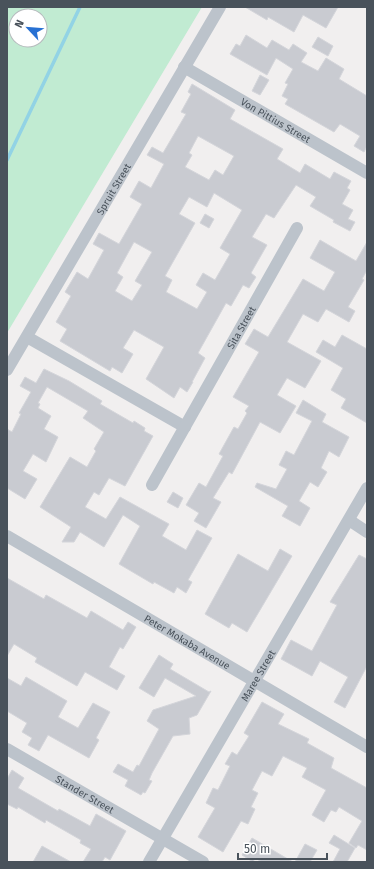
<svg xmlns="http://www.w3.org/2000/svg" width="374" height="869" font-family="'Fira Sans',sans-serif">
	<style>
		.green { fill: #c1ebd2; fill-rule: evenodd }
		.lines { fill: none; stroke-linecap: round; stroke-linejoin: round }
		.stream { stroke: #92d3e5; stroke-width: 3.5 }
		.building { fill: #c9cbd1; stroke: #d4d5da; fill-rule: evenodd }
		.street { stroke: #bcc3cb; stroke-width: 12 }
		.labels { text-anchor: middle; stroke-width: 3; stroke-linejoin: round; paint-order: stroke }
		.street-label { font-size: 10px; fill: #49525b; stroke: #fff }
	</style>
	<rect width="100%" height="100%" fill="#f1efef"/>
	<path class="green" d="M7 7H202L7 333ZM16 16H40V40H16Z"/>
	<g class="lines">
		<path class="stream" d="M7 160 80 7"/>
	</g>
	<path class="building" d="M245 7H338L326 28 303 15 294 32 268 17 267 20Z
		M246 35 267 48 272 40 289 50 293 44 307 53 301 62 318 71 326 58 344 69 339 79 367 96V146L364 152 354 146 360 136 340 124 334 132 285 104 288 99 282 96 288 84 285 83 293 69 276 58 267 75 230 54 236 44 240 46Z
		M318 37 333 46 328 56 312 47Z
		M260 75 269 80 260 95 252 91Z
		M192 84 235 110 230 119 283 149 277 159 300 173 305 164 330 179 334 172 351 181 347 188 350 190 342 204 353 210 348 219 355 222 350 231 333 222 334 220 310 206 316 197 296 185 274 218 266 214 252 237 267 245 251 273 256 277 249 288 243 285 231 306 226 303 198 353 205 358 192 382H193L187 392 180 387 174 398 146 379 164 347 134 330 123 348 133 354 122 373 112 367 110 371 60 341 67 329 56 322 71 296 65 292 77 272 88 279 104 250 93 244 99 233 119 244 142 204 130 197 139 181 151 188 164 164 147 155 152 147 163 153 186 114 181 112 191 94 188 92ZM198 136 234 156 223 175 215 170 209 180 185 167 192 155 189 153ZM214 193 242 210 220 248 230 254 215 280 203 273 196 285 207 292 197 309 166 292 172 280 165 276 195 223 179 214 189 197 207 207ZM134 242 152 252 135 281 142 285 132 301 115 291 123 277 117 273Z
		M205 214 214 219 209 228 200 223Z
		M320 240 356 261 367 242V270L362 279 364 280 348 307 355 311 349 322 326 309 318 322 303 314 287 342 321 361 305 388 287 378 277 395 296 406 280 433 260 422 232 474 229 472 213 498 221 502 206 528 194 521 199 513 186 505 199 483 206 487 223 456 219 454 234 427 238 429 247 413 245 411 249 406 233 397 259 352 245 344 254 329 268 337 303 279 324 291 335 272 310 258Z
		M342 335 367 349V423L341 408 346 399 331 390 343 368 316 352 323 340 335 347Z
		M44 369 69 381 102 401 100 404 133 423 134 421 145 428 144 431 153 436 125 486 109 478 99 495 94 492 85 507 106 519 120 497 169 524 162 536 186 550 197 530 212 538 188 580 192 582 186 593 177 587 174 593 154 582 153 584 119 564 140 526 123 515 104 547 80 532 74 542H62L71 527 40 507 70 457 87 467 96 451 94 449 104 432 83 418 88 411 47 387 38 403 40 404 38 408 51 416 44 429 58 437 46 462 33 454 23 471 37 479 25 499 7 488V429L12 432 21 414 19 413 31 392 20 386 25 377 36 383Z
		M303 400 326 414 322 422 349 437 339 457 329 451 321 468 327 472 318 487 310 482 299 501 310 508 300 526 282 516 288 506 255 487 257 483 276 489 287 469 279 465 286 451 294 455 312 421 296 413Z
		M173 492 183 498 178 508 167 502Z
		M280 549 292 556 247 632 232 623 229 628 205 614 238 554 268 571Z
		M359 555 367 559V666L345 708 334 702 348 677 320 661 312 676 281 659 291 640 312 651 337 605 330 602Z
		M7 578 44 599 46 595 87 618 91 611 123 630 128 622 136 627 123 649 120 647 109 667 125 676 117 690 85 672 77 686 35 662 37 658 14 644 7 656Z
		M159 655 173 664 170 669 209 692 211 691 197 715 189 718 190 734 173 736 152 773 149 780 152 781 145 793 143 792 141 795 125 786 128 780 113 772 118 764 133 772 137 765 139 766 159 729 147 721 153 710 196 696 165 678 154 697 139 688Z
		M26 677 67 701 58 717 78 728 93 703 110 712 96 738 99 740 89 758 48 735 39 751 28 745 32 738 22 732 27 723 7 711V678L21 686Z
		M262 702 284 714 278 724 309 739 307 743 334 758 331 768 367 788V850L358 845 356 848 349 843 362 821 339 807 336 812 331 810 324 822 312 815 326 790 302 777 307 768 283 756 272 776 262 771 252 790 258 793 251 807 255 809 248 824 241 821 223 852 198 837 215 808 206 803 213 788 218 790 230 766 225 764 232 752 237 755 249 736 244 733Z
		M12 770 24 778 18 788 58 811 59 809 90 826 96 814 126 831 110 860 105 857 102 862H83L91 849 80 843 81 840 46 820 45 823 18 807 17 809 7 804V779Z
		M334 835 355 848 347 862H333L340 849 329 843Z
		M252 838 293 862H262L255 858 253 862 242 855Z
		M305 844 317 850 310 862H295Z
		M42 846 71 862H33Z"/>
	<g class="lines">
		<g class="street">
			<path id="s1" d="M184 67 367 173"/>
			<path d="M27 337 185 427"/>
			<path id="s2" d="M7 370 220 7"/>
			<path id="s3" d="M152 485 297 228"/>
			<path d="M349 520 367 532"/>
			<path id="s4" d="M7 536 367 747"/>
			<path id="s5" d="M7 749 203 862"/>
			<path id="s6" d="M149 862 367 488"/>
		</g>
	</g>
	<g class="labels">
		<g class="street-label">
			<text dy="4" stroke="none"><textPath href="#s1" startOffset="106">Von Pittius Street</textPath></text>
			<text dy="4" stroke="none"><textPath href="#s2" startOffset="210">Spruit Street</textPath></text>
			<text dy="4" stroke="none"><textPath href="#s3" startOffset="181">Sita Street</textPath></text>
			<text dy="4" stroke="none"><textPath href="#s4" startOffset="209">Peter Mokaba Avenue</textPath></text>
			<text dy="4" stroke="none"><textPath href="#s6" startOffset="216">Maree Street</textPath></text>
			<text dy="4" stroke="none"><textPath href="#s5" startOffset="90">Stander Street</textPath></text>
		</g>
	</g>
	<rect width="374" height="869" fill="none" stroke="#49525b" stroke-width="16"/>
	<g transform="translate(28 28) rotate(296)"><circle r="19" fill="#ffffff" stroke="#b6babd"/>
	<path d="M0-3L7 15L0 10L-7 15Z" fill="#2871d3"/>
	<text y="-6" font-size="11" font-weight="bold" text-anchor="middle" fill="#49525b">N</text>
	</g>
	<path d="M238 853v6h89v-6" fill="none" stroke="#49525b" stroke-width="2"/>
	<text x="244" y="853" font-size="12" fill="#49525b" stroke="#ffffff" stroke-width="3" paint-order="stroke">50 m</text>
</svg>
